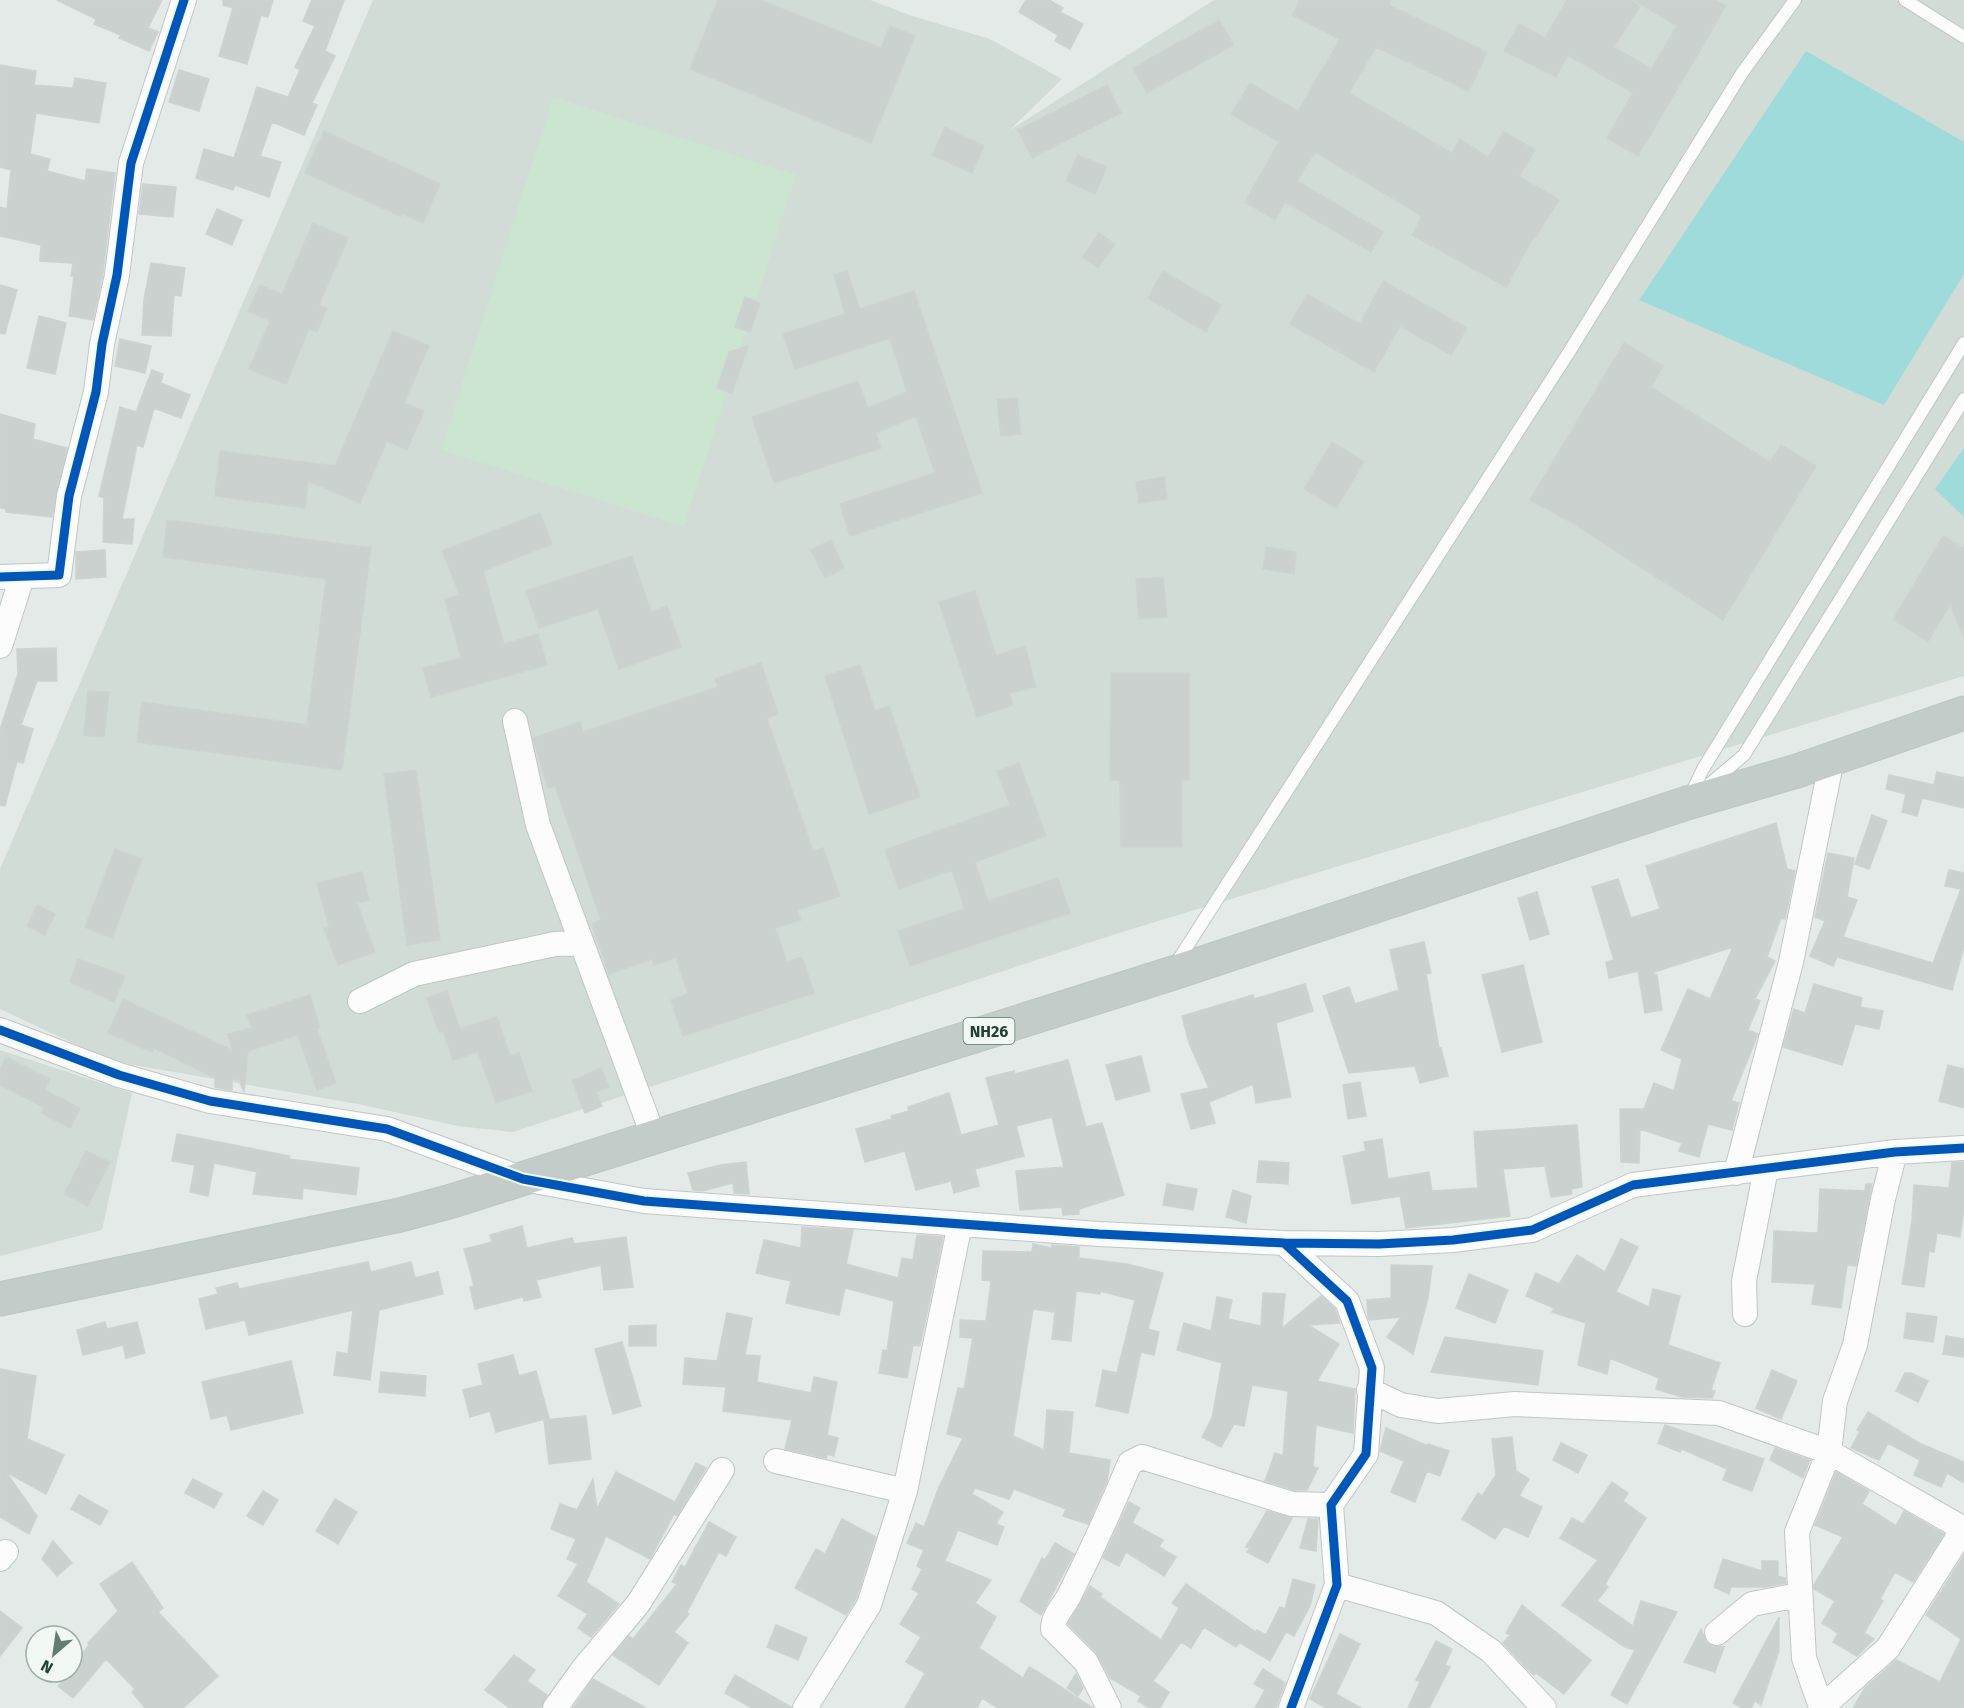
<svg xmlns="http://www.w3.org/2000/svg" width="1964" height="1708" font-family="'Fira Sans',sans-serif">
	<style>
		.built { fill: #d1dcd6 }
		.green { fill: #cbe5d0 }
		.water { fill: #a0dbdc }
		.building { fill: #cad1ce; stroke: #cdd3d0; stroke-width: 1.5 }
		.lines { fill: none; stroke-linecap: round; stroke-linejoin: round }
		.service-casing { stroke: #c1c7c4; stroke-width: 14 }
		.minor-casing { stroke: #c1c7c4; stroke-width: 26 }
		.trunk-casing { stroke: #bcc7c2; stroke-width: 35 }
		.service { stroke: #fbfcfb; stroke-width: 12 }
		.minor { stroke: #fbfcfb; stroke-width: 24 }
		.trunk { stroke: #c4ccca; stroke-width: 33 }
		.cycleway-casing { stroke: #f2f9f5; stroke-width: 13 }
		.cycleway { stroke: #0057b8; stroke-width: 9 }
		.labels { text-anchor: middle; stroke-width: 4.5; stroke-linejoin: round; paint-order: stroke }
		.shield { fill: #f2f9f5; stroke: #5e786d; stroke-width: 1.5 }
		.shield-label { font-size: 16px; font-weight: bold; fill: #1f4033 }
	</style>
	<rect width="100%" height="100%" fill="#e4eae7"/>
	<path class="built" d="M373 0H870L912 16 990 39 1062 79 1010 130 1214 0H1964V676L1119 933 513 1132 458 1126 358 1104 111 1061 0 1009V869Z
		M0 1050 132 1093 102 1230 0 1256Z"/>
	<path class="green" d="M553 97 796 175 684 527 441 450Z"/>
	<path class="water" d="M1806 51 1964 142V274L1884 405 1639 300Z
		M1964 448V517L1935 489Z"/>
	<path class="building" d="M57 0H162L148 28 158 32 149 51 119 38 121 35 94 24 96 19Z
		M223 0H273L268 17 261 15 247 64 219 56 233 8 223 5Z
		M312 0H344L325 51 335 56 312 103 317 105 304 135 272 122 260 156 281 162 269 197 235 185 233 190 196 178 204 149 234 158 257 87 288 97 300 70 295 67 315 26 303 21Z
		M718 0H760L881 48 890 26 915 36 871 143 690 69Z
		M1026 0H1049L1063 8 1060 12 1083 24 1070 49 1055 41 1058 35 1019 12Z
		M1300 0H1391L1389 5 1487 52 1469 91 1376 47 1349 93 1452 153 1460 139 1488 157 1504 131 1535 150 1519 176 1559 200 1536 237 1534 236 1506 287 1412 235 1422 216 1315 152 1297 181 1383 232 1371 252 1285 202 1275 220 1245 202 1279 142 1231 114 1250 83 1298 111 1340 39 1292 15Z
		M1567 0H1630L1640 6 1614 47 1651 69 1677 26 1634 0H1716L1726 6 1638 156 1607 138 1633 93 1568 55 1556 77 1504 51 1519 24 1545 38Z
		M1219 20 1234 45 1147 93 1133 68Z
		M0 65 36 71 34 85 73 88 75 78 106 83 99 123 36 113 30 154 50 159 47 171 85 181 87 169 115 173 103 273 93 320 69 316 74 276H71L73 263 40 261 41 245 0 236V207L7 209 11 170 0 167Z
		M179 70 209 79 199 111 169 102Z
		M1107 85 1121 113 1032 158 1018 130Z
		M945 127 984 146 972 173 932 155Z
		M324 131 440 184 423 223 401 213 400 216 305 173Z
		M1078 155 1107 167 1095 194 1066 181Z
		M143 184 176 187 173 217 139 214Z
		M217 209 242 220 232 245 206 234Z
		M313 223 348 238 319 305 327 308 317 332 309 329 286 384 249 369 270 321 248 311 260 285 282 294Z
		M1099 233 1115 244 1098 268 1083 257Z
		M151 263 185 268 181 296 174 295 171 336 142 335 144 299Z
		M847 271 860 309 914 291 982 493 850 536 840 504 935 473 916 416 876 433 881 448 774 483 752 417 858 381 868 408 907 392 890 338 795 369 783 334 845 314 834 275Z
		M1163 271 1221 305 1206 332 1148 298Z
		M1383 281 1467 328 1451 355 1400 326 1374 372 1290 324 1307 294 1360 324Z
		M0 285 17 290 5 334 0 333Z
		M745 297 760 303 750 332 735 327Z
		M39 316 66 323 55 374 27 368Z
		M393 331 429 346 404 403 424 411 407 450 387 441 360 503 308 481 305 508 215 496 220 451 335 466Z
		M120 339 151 346 145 373 115 366Z
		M1624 343 1663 366 1651 387 1770 462 1781 445 1816 466 1723 620 1571 522 1530 500Z
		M748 346 732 393 717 388 729 352Z
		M152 370 163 374 161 383 190 395 181 418 154 408 143 447 137 445 122 519H134L132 544 103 542 104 498 99 496 120 407 136 412Z
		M1017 398 1021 434 1001 436 997 399Z
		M0 414 35 424 33 439 67 448 52 517 6 512V509L0 508Z
		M1332 442 1364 462 1336 508 1304 489Z
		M1164 477 1167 499 1139 503 1136 482Z
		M540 513 552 544 483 571 504 644 538 634 547 665 431 697 423 668 461 658 445 599 460 595 442 551Z
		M167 520 371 548 342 770 137 742 142 702 307 725 326 579 163 557Z
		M1943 536 1964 548V637L1950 605 1928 641 1893 620Z
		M831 540 844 568 825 578 811 550Z
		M1266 547 1296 552 1294 574 1263 569Z
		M105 550 106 577 76 579V552Z
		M632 556 651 612 667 606 681 647 619 669 598 609 539 628 526 591Z
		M1163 577 1167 617 1139 619 1136 579Z
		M975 591 996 656 1025 646 1036 687 1009 693 1013 705 977 717 939 602Z
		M56 648 57 681H37L21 725 33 729 23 763 17 761 5 806 0 805V730L18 674 17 649Z
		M761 663 778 714 767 718 813 851 823 848 840 896 797 910 801 920 775 928 787 962 802 957 814 993 683 1036 671 1000 688 994 676 958 654 965 652 959 609 974 592 924 601 920 555 786 548 788 533 738 580 722 583 732 718 687 715 679Z
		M860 665 875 711 889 706 920 797 869 814 825 676Z
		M1111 673H1189V780H1181L1182 847H1121L1120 780H1110Z
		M88 691 109 692 104 737 84 735Z
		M1019 763 1046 836 975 862 988 901 1058 878 1070 913 910 966 898 931 965 909 952 870 899 889 885 850 1010 805 997 771Z
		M416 770 440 940 407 945 384 774Z
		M1937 772 1964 778V808L1922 798 1917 816 1902 812 1906 794 1886 789 1889 775 1934 785Z
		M1872 815 1887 821 1869 869 1855 864Z
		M1776 823 1787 869 1795 871 1785 919 1781 918 1767 957 1775 961 1755 999 1760 1001 1748 1030 1758 1034 1731 1101 1739 1103 1732 1130 1708 1124 1699 1157 1679 1151 1682 1143 1640 1129 1639 1163 1621 1162 1620 1109H1644L1654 1083 1674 1091 1682 1059 1661 1050 1688 989 1710 999 1733 947 1651 973 1657 975 1662 1010 1645 1013 1638 971 1609 978 1606 962 1614 960 1592 887 1618 879 1631 918 1660 909 1646 866Z
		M115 849 142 859 112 938 85 927Z
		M1828 853 1854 858 1847 897 1857 900 1843 937 1933 963 1961 889 1945 886 1949 870 1964 873V947L1952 990 1837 957 1833 966 1810 956 1825 921 1815 917Z
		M362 872 369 900 357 903 375 952 338 965 324 929 329 927 317 883Z
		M1537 892 1549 934 1530 940 1518 898Z
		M37 905 55 914 45 935 27 926Z
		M1424 942 1431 973 1426 974 1439 1048H1441L1448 1076 1420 1083 1415 1066 1349 1073 1323 996 1349 987 1355 1004 1399 990 1390 950Z
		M78 959 125 976 114 1002 70 982Z
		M1523 965 1542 1042 1502 1052 1482 975Z
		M1305 984 1313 1011 1276 1023 1291 1097 1256 1103 1253 1084 1209 1102 1215 1123 1191 1129 1181 1094 1209 1088 1189 1043 1182 1016 1253 995 1254 999Z
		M1814 984 1862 998 1860 1007 1883 1011 1879 1029 1855 1024 1842 1065 1783 1047 1794 1009 1805 1013Z
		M447 991 460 1029 497 1017 510 1056 519 1053 532 1091 496 1103 478 1052 453 1060 443 1031 439 1032 427 998Z
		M310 995 320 1028 317 1029 336 1083 317 1090 298 1035 248 1051 244 1092 239 1080 232 1079V1090L215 1087V1078L154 1048 152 1052 108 1033 123 999 232 1050 228 1034 252 1028 247 1015Z
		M1141 1056 1150 1091 1116 1100 1106 1065Z
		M6 1057 50 1079 45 1090 80 1108 70 1128 41 1113 44 1107 0 1085V1069Z
		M1068 1060 1086 1127 1102 1123 1124 1195 1079 1209V1214L1063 1215 1062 1207 1020 1210 1016 1171 1064 1167 1052 1117 1016 1126 1024 1156 975 1169 979 1186 954 1193 951 1181 916 1190 905 1151 865 1162 856 1129 892 1119 891 1116 909 1111 908 1107 949 1093 961 1135 999 1125 986 1078 1014 1071 1015 1074Z
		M1948 1065 1964 1069V1108L1939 1101Z
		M601 1068 609 1087 596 1092 602 1106 585 1113 572 1081Z
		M1360 1082 1366 1116 1348 1119 1343 1085Z
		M1577 1125 1582 1187 1571 1189 1572 1194 1551 1197 1545 1166 1503 1169 1510 1216 1406 1228 1400 1196 1352 1204 1343 1156 1366 1151 1364 1142 1382 1139 1388 1179 1429 1172 1432 1191 1478 1188 1474 1132Z
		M177 1134 290 1156 289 1159 359 1168 356 1195 303 1188 302 1199 253 1194 257 1172 214 1163 208 1196 190 1192 195 1165 172 1161Z
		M86 1151 110 1162 88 1206 64 1194Z
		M1259 1161 1289 1163 1288 1184 1257 1182Z
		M746 1162 749 1194 734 1193 733 1183 702 1191 693 1190 688 1173 720 1165Z
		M1964 1162V1208L1960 1237 1937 1233 1934 1252 1929 1251 1924 1287 1902 1284 1912 1221 1914 1185 1949 1188 1952 1163Z
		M1167 1184 1197 1189 1193 1210 1163 1205Z
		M1866 1184H1872L1856 1266 1847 1265 1841 1308 1812 1304 1815 1284 1772 1282 1774 1231 1818 1233 1820 1189 1865 1191Z
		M1233 1190 1251 1196 1246 1223 1226 1217Z
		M522 1226 527 1248 572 1238 574 1244 626 1237 633 1287 604 1290 601 1265 536 1280 541 1297 524 1301 523 1297 475 1309 470 1287 474 1286 464 1249 492 1242 490 1235Z
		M802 1227 853 1230 846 1264 898 1278 902 1258 913 1260 917 1235 943 1237 920 1346 913 1345 907 1378 879 1373 883 1350 887 1351 894 1301 845 1288 839 1315 786 1303 791 1281 756 1273 764 1240 801 1248Z
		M1621 1239 1638 1247 1616 1292 1649 1307 1653 1289 1680 1296 1668 1345 1720 1363 1711 1390 1715 1391 1712 1398 1682 1397 1656 1389 1659 1378 1610 1358 1607 1374 1578 1365 1586 1323 1552 1312 1554 1308 1526 1296 1536 1273 1559 1284 1577 1255 1605 1272Z
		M1033 1244 1052 1248V1245L1079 1247V1258L1127 1264 1163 1273 1148 1329 1159 1332 1154 1355 1141 1352 1128 1413 1096 1406 1103 1370 1117 1373 1135 1300 1100 1291V1294L1076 1291 1071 1341 1052 1339 1055 1312 1033 1309 1013 1436 1044 1450 1047 1410 1073 1412 1069 1453 1110 1460 1107 1481 1088 1524 1063 1516 1066 1509 1014 1489 1009 1499 975 1488 972 1494 1003 1512 996 1524 1004 1527 997 1545 958 1530 945 1561 991 1580 975 1603 996 1617 979 1648 1023 1678 1029 1667 1038 1672 1093 1708H998L982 1698 977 1708H905L925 1673 906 1662 921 1637 900 1624 919 1593 912 1589 922 1569 917 1566 924 1550 907 1543 916 1523 924 1527 939 1487 963 1438 947 1434 958 1388 964 1389 973 1338 960 1337V1320L986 1321 991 1281 982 1280 983 1251 1032 1252Z
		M368 1262 371 1272 411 1262 415 1278 438 1272 443 1294 379 1310 370 1380 334 1375 337 1352 348 1354 353 1310 249 1335 245 1320 206 1329 199 1299 218 1294 216 1288 237 1283 239 1289Z
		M1391 1265 1432 1266 1428 1298 1413 1354 1387 1337 1401 1317 1369 1320 1368 1317 1367 1300 1391 1298Z
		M1469 1274 1508 1290 1495 1323 1456 1308Z
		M1263 1293 1285 1294 1282 1328 1321 1296 1335 1309 1340 1323 1308 1325 1339 1344 1317 1381 1355 1389 1353 1433 1316 1425 1313 1467 1318 1468 1307 1490H1294L1265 1481 1275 1453 1283 1456 1288 1391 1252 1385 1244 1426 1234 1424 1221 1447 1202 1437 1212 1418 1222 1363 1177 1350 1184 1323 1211 1331 1217 1297 1232 1300 1228 1319 1261 1326Z
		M727 1313 752 1318 745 1355 760 1356 757 1382 811 1393 814 1377 837 1382 827 1435 838 1438 834 1456 827 1454 826 1458 785 1449 792 1420 723 1411 726 1387 683 1384 685 1358 717 1361Z
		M1907 1313 1937 1317 1933 1342 1904 1338Z
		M105 1322 107 1329 137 1322 145 1353 126 1358 123 1345 83 1355 77 1330Z
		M656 1325V1346H629V1326Z
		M1946 1336 1964 1339V1357L1943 1354Z
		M1445 1337 1543 1351 1538 1385 1431 1372Z
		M622 1342 641 1406 613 1414 595 1349Z
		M513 1355 519 1376 536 1371 549 1418 496 1432 490 1411 470 1417 463 1390 483 1385 478 1364Z
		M291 1361 303 1413 231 1430 227 1415 211 1419 202 1382Z
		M0 1369 36 1376 27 1439 64 1455 46 1494 6 1472 37 1516 29 1534 0 1517Z
		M1772 1370 1797 1381 1781 1419 1756 1408Z
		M381 1372 426 1376 425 1396 379 1392Z
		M1905 1373H1911L1928 1381 1918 1402 1896 1391Z
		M1868 1412 1919 1443 1964 1462V1483L1947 1473 1941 1487 1914 1475 1920 1460 1888 1443 1879 1460 1851 1448 1860 1431 1857 1430Z
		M586 1416 591 1459 549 1464 544 1420Z
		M1665 1425 1764 1459 1752 1491 1723 1480 1727 1469 1682 1449 1680 1452 1658 1443Z
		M1386 1428 1428 1446V1444L1449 1451 1440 1476 1427 1471 1415 1502 1391 1492 1404 1461 1380 1451Z
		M1512 1437 1516 1471 1529 1479 1519 1496 1542 1507 1528 1537 1504 1526 1495 1539 1462 1519 1478 1493 1482 1496 1496 1475 1492 1439Z
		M1561 1443 1587 1455 1578 1473 1553 1460Z
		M1775 1448 1810 1460 1803 1478 1770 1460Z
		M696 1463 706 1468 677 1516 674 1514 650 1559 606 1536 586 1582 619 1604 591 1637 578 1628 588 1614 558 1596 578 1564 567 1559 576 1539 551 1529 560 1504 577 1510 593 1479 597 1509 616 1472 675 1502Z
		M1836 1472 1869 1491 1862 1504 1896 1526 1904 1511 1944 1534 1913 1582 1895 1572 1880 1599 1883 1601 1864 1633 1874 1639 1857 1656 1833 1642 1838 1633 1822 1623 1835 1601 1814 1589V1585L1843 1537 1815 1525Z
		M193 1479 222 1494 214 1508 185 1493Z
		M1612 1482 1628 1493 1623 1501 1646 1518 1605 1584 1608 1587 1597 1601 1633 1626 1641 1601 1677 1612 1627 1704 1611 1695 1635 1650 1625 1647 1562 1605 1598 1560 1560 1538 1572 1518 1583 1524Z
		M263 1491 278 1500 263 1525 247 1516Z
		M79 1495 108 1511 100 1525 71 1509Z
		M335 1499 357 1512 338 1544 316 1531Z
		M1129 1502 1140 1508 1132 1523 1163 1540 1159 1547 1176 1557 1164 1576 1126 1552 1119 1566 1103 1558Z
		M1267 1511 1292 1518 1268 1563 1247 1552 1250 1548 1246 1547Z
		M842 1519 876 1537 856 1599 846 1615 795 1588 816 1549 825 1554Z
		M1308 1519H1318L1316 1551 1300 1548Z
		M709 1522 736 1537 726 1556 719 1552 687 1612 689 1614 674 1632 688 1643 659 1685 613 1655 629 1636 633 1639 677 1584 672 1582 681 1565 685 1567Z
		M53 1541 72 1563 57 1576 42 1559Z
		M1055 1543 1074 1554 1041 1615 1020 1601 1042 1558 1045 1560Z
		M1964 1555V1708H1853L1865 1688 1896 1660 1940 1682 1961 1639 1926 1615Z
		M1723 1559 1762 1571V1561H1778V1576L1785 1578 1786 1583 1765 1587H1731L1729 1594 1714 1587Z
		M132 1562 163 1608 158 1612 218 1676 183 1708H145L132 1692 135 1689 106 1659 73 1698 58 1686 72 1672 74 1665 89 1645 88 1643 118 1611 100 1584Z
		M1293 1579 1315 1585 1310 1606 1294 1636 1286 1632 1270 1661 1239 1642 1236 1647 1204 1627 1191 1648 1181 1642 1153 1681 1169 1692 1160 1708H1149L1138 1701 1141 1696 1110 1678 1096 1652 1068 1624 1090 1586 1102 1594 1100 1597 1161 1640 1179 1608 1172 1603 1186 1584 1256 1632 1257 1630 1266 1635 1280 1607 1285 1609Z
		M1522 1605 1591 1660 1564 1694 1536 1673 1534 1675 1529 1671 1503 1643 1510 1635 1506 1633Z
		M0 1611 22 1628 0 1656Z
		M1779 1617V1651L1761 1705 1755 1701 1751 1708H1742L1733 1703Z
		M776 1625 807 1638 798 1660 767 1647Z
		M1701 1629 1706 1642 1713 1646 1724 1647 1715 1672 1684 1662Z
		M1340 1634 1360 1644 1336 1694 1361 1708H1326L1310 1699Z
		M1436 1641 1452 1649 1445 1665 1450 1667 1429 1708H1408L1420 1682 1416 1680Z
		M514 1655 535 1670 527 1681 547 1695 541 1708H510L485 1690Z
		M1263 1669 1285 1683 1276 1708H1255L1265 1690 1254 1684Z
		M1076 1674 1083 1688 1078 1696 1067 1688Z
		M735 1675 791 1707V1708H752L725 1693Z
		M593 1679 646 1708H573Z"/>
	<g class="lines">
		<g class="service-casing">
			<path id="service" d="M1905 0 1964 37
				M1705 788 1744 755 1964 399
				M1690 796 1703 769 1964 343
				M1175 965 1569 352 1742 73 1795 0"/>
		</g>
		<g class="minor-casing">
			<path id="minor" d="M0 577 59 575 69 496 96 392 102 344 117 275 131 163 184 0
				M0 646 22 577
				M515 721 538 825 654 1138
				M360 1001 414 974 555 944 581 943
				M0 1030 119 1075 210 1101 387 1129 523 1179 644 1201 1099 1234 1284 1243 1347 1301 1372 1368 1366 1454 1331 1505 1337 1585 1291 1708
				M1736 1173 1791 962 1832 759
				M1284 1243 1379 1244 1453 1240 1532 1230 1633 1185 1895 1152 1964 1148
				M1745 1314 1744 1281 1766 1169
				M1369 1390 1401 1405 1438 1411 1515 1404 1719 1413 1829 1452 1964 1529
				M776 1461 905 1491
				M0 1559 6 1552
				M1337 1585 1436 1613 1491 1651 1544 1708
				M1717 1633 1752 1604 1799 1595
				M1821 1707 1804 1658 1797 1532 1829 1452 1835 1401 1855 1345 1883 1199 1895 1152
				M555 1708 584 1668 638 1604 722 1470
				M805 1708 869 1605 905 1491 960 1224
				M1109 1708 1086 1662 1053 1629C1053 1616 1063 1607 1069 1596 1091 1552 1111 1508 1130 1463L1142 1457 1292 1504 1331 1505
				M1821 1708 1888 1648 1964 1528"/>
		</g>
		<g class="trunk-casing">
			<path id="trunk" d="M0 1299 400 1215 452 1201 1170 974 1687 803 1797 771 1964 713"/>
		</g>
		<use href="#service" class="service"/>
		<use href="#minor" class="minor"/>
		<use href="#trunk" class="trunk"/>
		<g class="cycleway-casing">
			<path id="cycleway" d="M0 577 59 575 69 496 96 392 102 344 117 275 131 163 184 0
				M0 1030 119 1075 210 1101 387 1129 523 1179 644 1201 1099 1234 1284 1243 1347 1301 1372 1368 1366 1454 1331 1505 1337 1585 1291 1708
				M1284 1243 1379 1244 1453 1240 1532 1230 1633 1185 1895 1152 1964 1148"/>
		</g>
		<use href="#cycleway" class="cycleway"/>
	</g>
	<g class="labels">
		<rect class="shield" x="963.5" y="1018" width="51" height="26" rx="4.5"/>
		<g class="shield-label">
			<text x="989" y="1037">NH26</text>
		</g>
	</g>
	<g transform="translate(54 1654) rotate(209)"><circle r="28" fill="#f2f9f5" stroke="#9eafa7" stroke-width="1.5"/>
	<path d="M0-4.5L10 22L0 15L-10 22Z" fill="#647c72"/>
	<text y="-9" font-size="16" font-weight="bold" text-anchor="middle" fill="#1f4033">N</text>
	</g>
</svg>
